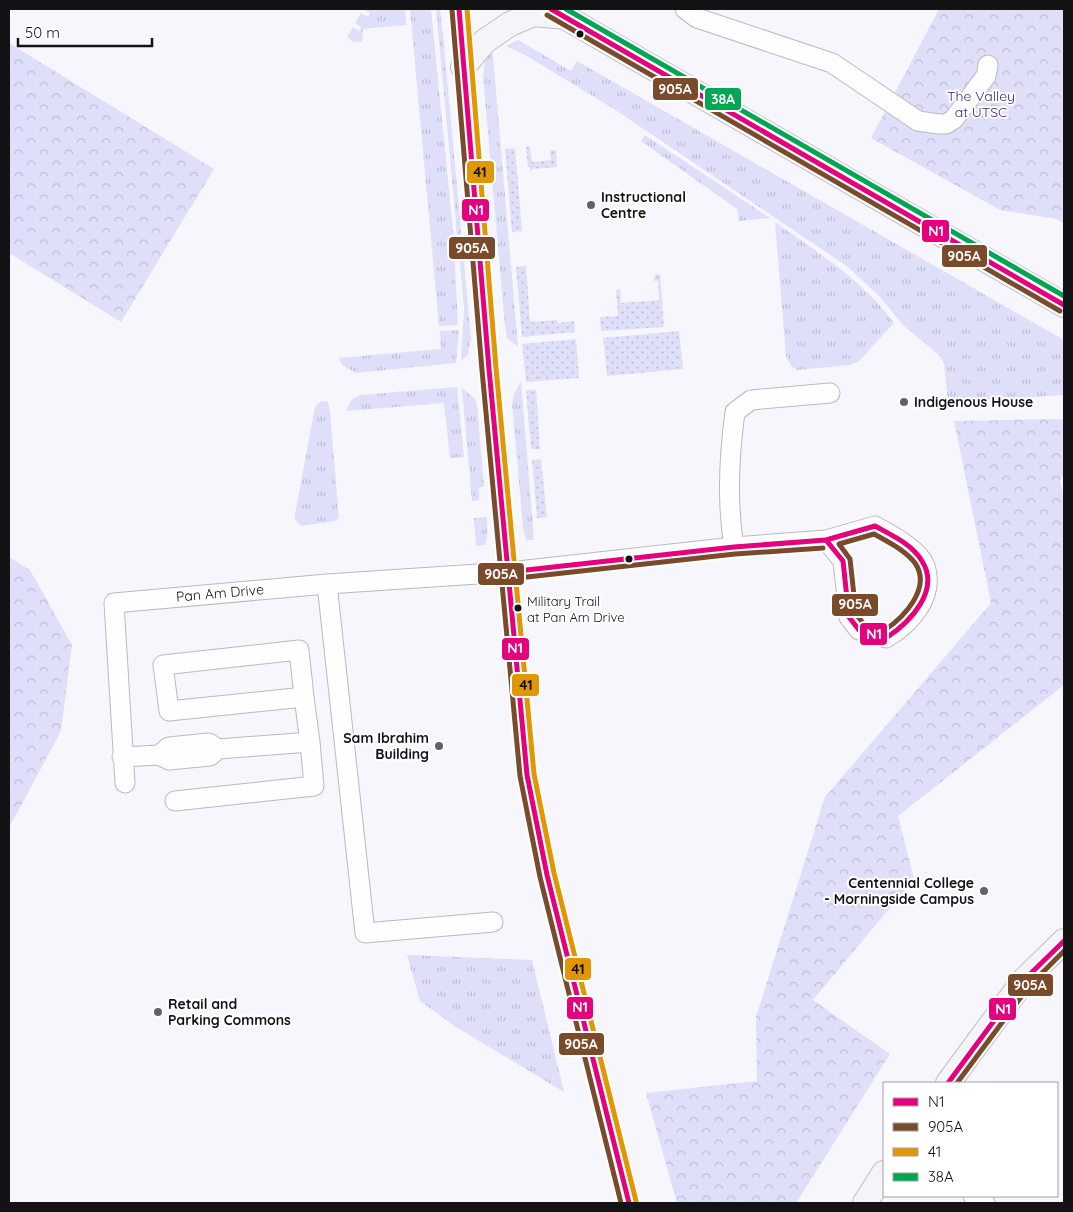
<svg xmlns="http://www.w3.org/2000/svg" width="1073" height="1212" font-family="Quicksand,sans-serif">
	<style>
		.grass { fill: url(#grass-tufts) }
		.forest { fill: url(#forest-crowns) }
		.garden { fill: url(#garden-dots) }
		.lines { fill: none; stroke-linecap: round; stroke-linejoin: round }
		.minor-casing { stroke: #bababe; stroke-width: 21 }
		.major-casing { stroke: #bebec7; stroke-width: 26 }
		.minor { stroke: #fefeff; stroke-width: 19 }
		.major { stroke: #f5f5f9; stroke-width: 24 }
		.bus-1-casing { stroke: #fff; stroke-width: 9 }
		.bus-2-casing { stroke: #fff; stroke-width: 9 }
		.bus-3-casing { stroke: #fff; stroke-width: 9 }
		.bus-4-casing { stroke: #fff; stroke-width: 9 }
		.bus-1 { stroke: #e5007d; stroke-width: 5 }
		.bus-2 { stroke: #7a4b2a; stroke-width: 5 }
		.bus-3 { stroke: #e09702; stroke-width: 5 }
		.bus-4 { stroke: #00a651; stroke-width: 5 }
		.bus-dot { fill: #131316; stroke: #fff; stroke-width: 2 }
		.poi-dot { fill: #626266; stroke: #fff; stroke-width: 2 }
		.labels { text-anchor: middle; stroke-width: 4; stroke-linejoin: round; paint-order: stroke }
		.bus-label { font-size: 13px; fill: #131316; stroke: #fff; text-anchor: start }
		.park-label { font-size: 14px; fill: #3a2780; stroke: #fff }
		.poi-label { font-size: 14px; font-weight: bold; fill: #131316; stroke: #fff; text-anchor: start }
		.street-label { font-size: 14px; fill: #131316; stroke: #fff }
		.line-badge { stroke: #fff; stroke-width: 2 }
		.badge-label { font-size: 14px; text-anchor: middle; font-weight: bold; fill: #fff }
		.pale-badge-label { font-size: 14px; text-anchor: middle; font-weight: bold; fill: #111 }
	</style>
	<defs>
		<pattern id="grass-tufts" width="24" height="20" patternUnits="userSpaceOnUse" patternTransform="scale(1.25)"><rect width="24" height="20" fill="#dfdffa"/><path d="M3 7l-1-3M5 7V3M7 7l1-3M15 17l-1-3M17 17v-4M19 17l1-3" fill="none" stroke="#bebed6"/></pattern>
		<pattern id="forest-crowns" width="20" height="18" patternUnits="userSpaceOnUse" patternTransform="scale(1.25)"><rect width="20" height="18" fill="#dfdffa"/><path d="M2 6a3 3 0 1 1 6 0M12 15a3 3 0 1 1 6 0" fill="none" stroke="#bebed6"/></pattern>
		<pattern id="garden-dots" width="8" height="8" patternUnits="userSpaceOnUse" patternTransform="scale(1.25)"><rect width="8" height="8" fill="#dfdffa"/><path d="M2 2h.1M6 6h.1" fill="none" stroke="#bebed6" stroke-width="1.8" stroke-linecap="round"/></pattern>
	</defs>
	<rect width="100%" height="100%" fill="#f6f6fc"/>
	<path class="grass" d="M363 9H405L406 25 363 29 362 42H354L347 37 353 27 359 31 361 27 355 23 361 13 368 17 370 13Z
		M410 9H431L453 230 458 325 439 326Z
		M436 9H440L443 35 471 338 468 355 461 361 464 308Z
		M518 40 571 71 577 61 1064 340V395L948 402 944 364 940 356 903 325 880 297 848 267 614 109 525 55 506 46Z
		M491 50 493 56 518 347 507 338 505 327 483 76 485 62Z
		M645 135 770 218 739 221 737 209 641 141Z
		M775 222C818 253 863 280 894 323L859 361 850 365 797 370 792 367 786 356Z
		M459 330 456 363 356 373 342 365 339 358 441 349 440 331Z
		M521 381 534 540H527L525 536 523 527 512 403 514 394Z
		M457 387 464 457 450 458 444 403 347 411C349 401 352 398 361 395Z
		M462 388 474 398 477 404 484 487H479V500L472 501Z
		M321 401 328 402 330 412 339 518 335 521 301 526 295 519V514L315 407Z
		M487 517V539L485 545 476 546 474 518Z
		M407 955 532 960 564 1092 456 1027 420 1001Z"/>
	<path class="forest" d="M939 9H1064V223L1056 219 1000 210 871 138Z
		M9 43 214 169 121 322 9 253Z
		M1064 419V474L1060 480 1064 501V685L898 816 914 879 813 1000 890 1054 796 1203H677L646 1093 757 1081 756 1017 825 797 991 603 954 421Z
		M9 557 30 570 72 645 61 731 9 828Z"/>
	<path class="garden" d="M530 146 532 162 551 160 550 150H556L557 167 533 169 530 172V167H528L526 147Z
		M515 148 522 231 512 232 505 149Z
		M526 266 530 322 557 320 558 323 574 321 575 332 522 337 516 267Z
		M660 274 664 327 601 331 600 317 618 316 616 290 620 289 621 303 659 300 658 281H654V275Z
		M679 331 683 369 607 376 603 338Z
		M576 339 579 378 526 382 522 344Z
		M526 390H536L540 449H531Z
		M541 459 547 517 537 518 532 460Z"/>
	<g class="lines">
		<g class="minor-casing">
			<path id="minor" d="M459 9 489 369 527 775 547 875 629 1203
				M685 9 697 18 832 63 918 121 939 124H946L954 119 986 76 988 65
				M734 547C727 504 729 456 735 412L751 400 830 393
				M327 584 365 933 493 922
				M304 697 299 650 163 665 169 711 304 697 310 742
				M122 757 159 755 169 760 210 756 218 749 209 743 169 747 159 755
				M125 783 114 603 327 584 508 572 734 547 826 540 875 526C889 534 919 549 925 566 935 597 910 624 886 638L859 630 849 617 843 561 826 540
				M175 801 314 786 310 742 218 749
				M973 1196 985 1203"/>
		</g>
		<g class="major-casing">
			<path id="major" d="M551 9 1064 305
				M463 67 485 41 510 24 534 14 566 17
				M948 1083 1024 980 1064 941
				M865 1203 884 1173"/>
		</g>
		<use href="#minor" class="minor"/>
		<use href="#major" class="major"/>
		<g class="bus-1-casing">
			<path id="bus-1" d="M459 9 489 369 527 775 547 875 629 1203
				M551 9 1064 305
				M875 526C891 535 912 544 922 561 941 591 909 623 886 638L859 630 849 617 843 561 826 540Z
				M508 572 734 547 826 540
				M948 1083 1024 980 1064 941"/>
		</g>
		<g class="bus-2-casing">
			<path id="bus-2" d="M452 10 482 370 520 776 540 877 621 1203
				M547 15 1060 311
				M874 534C888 542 905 550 915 563 932 588 904 617 885 630L863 623 856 614 850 559 839 544Z
				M509 579 735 554 823 548
				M957 1083 1030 985 1064 951"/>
		</g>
		<g class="bus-3-casing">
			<path id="bus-3" d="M467 9 496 368 534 774 554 873 636 1201"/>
		</g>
		<g class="bus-4-casing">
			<path id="bus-4" d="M566 9 1064 296"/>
		</g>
		<use href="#bus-1" class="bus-1"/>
		<use href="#bus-2" class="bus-2"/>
		<use href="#bus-3" class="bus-3"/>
		<use href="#bus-4" class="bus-4"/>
	</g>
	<g class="bus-dot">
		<circle cx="580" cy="34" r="4.5"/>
		<circle cx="629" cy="559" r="4.5"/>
		<circle cx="518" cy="608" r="4.5"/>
	</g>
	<g class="poi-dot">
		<circle cx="591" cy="205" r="5"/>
		<circle cx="904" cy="402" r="5"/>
		<circle cx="439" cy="746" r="5"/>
		<circle cx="984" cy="891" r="5"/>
		<circle cx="158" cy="1012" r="5"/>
	</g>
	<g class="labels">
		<g class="bus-label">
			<text x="527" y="606">Military Trail<tspan x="527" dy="16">at Pan Am Drive</tspan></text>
		</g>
		<g class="park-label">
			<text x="981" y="101">The Valley<tspan x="981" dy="16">at UTSC</tspan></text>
		</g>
		<g class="poi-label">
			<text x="601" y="202">Instructional<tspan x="601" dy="16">Centre</tspan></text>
			<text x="914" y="407">Indigenous House</text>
			<text x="429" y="743" text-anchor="end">Sam Ibrahim<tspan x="429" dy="16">Building</tspan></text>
			<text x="974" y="888" text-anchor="end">Centennial College<tspan x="974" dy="16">- Morningside Campus</tspan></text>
			<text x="168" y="1009">Retail and<tspan x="168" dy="16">Parking Commons</tspan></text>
		</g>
		<g class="street-label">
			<text transform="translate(220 593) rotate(-5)" y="5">Pan Am Drive</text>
		</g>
	</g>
	<g class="line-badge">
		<rect x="652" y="77" width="47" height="24" rx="5" fill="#7a4b2a"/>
		<rect x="704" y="87" width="38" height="24" rx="5" fill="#00a651"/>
		<rect x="466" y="160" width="29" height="24" rx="5" fill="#e09702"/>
		<rect x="461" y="198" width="29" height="24" rx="5" fill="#e5007d"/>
		<rect x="921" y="219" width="29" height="24" rx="5" fill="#e5007d"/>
		<rect x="448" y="236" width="48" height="24" rx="5" fill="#7a4b2a"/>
		<rect x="941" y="244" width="47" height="24" rx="5" fill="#7a4b2a"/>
		<rect x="477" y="562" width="48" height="24" rx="5" fill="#7a4b2a"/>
		<rect x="831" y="593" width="48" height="24" rx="5" fill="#7a4b2a"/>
		<rect x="859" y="622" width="29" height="24" rx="5" fill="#e5007d"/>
		<rect x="501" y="637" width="29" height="24" rx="5" fill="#e5007d"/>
		<rect x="511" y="673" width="29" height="24" rx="5" fill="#e09702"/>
		<rect x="564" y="957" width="28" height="24" rx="5" fill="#e09702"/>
		<rect x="1007" y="973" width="47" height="24" rx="5" fill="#7a4b2a"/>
		<rect x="566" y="996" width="28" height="24" rx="5" fill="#e5007d"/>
		<rect x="988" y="997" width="29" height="24" rx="5" fill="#e5007d"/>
		<rect x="558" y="1032" width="47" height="24" rx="5" fill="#7a4b2a"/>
	</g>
	<g class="badge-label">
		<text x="675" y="94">905A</text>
		<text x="723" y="104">38A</text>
		<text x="476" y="215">N1</text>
		<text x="936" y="236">N1</text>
		<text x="472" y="253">905A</text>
		<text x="964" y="261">905A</text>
		<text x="501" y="579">905A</text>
		<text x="855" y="609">905A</text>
		<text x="874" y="639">N1</text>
		<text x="515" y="653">N1</text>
		<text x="1030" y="990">905A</text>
		<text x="580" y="1012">N1</text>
		<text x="1003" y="1014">N1</text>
		<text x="581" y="1049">905A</text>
	</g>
	<g class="pale-badge-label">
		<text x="480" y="177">41</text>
		<text x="526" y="690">41</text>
		<text x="578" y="974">41</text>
	</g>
	<rect width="1073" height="1212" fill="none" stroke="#131316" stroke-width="20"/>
	<rect x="883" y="1082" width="175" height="115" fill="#ffffff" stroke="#a1a1a2"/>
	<rect x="893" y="1098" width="25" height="8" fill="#e5007d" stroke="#a1a1a2"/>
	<text x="928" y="1107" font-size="15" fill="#131316">N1</text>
	<rect x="893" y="1123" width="25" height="8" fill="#7a4b2a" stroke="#a1a1a2"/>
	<text x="928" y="1132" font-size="15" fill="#131316">905A</text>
	<rect x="893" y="1148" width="25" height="8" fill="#e09702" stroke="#a1a1a2"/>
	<text x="928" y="1157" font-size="15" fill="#131316">41</text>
	<rect x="893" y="1173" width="25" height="8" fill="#00a651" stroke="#a1a1a2"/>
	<text x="928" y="1182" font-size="15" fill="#131316">38A</text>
	<path d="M18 38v8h134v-8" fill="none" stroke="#131316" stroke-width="2.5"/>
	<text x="25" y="38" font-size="15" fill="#131316" stroke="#ffffff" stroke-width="4" paint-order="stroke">50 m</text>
</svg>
